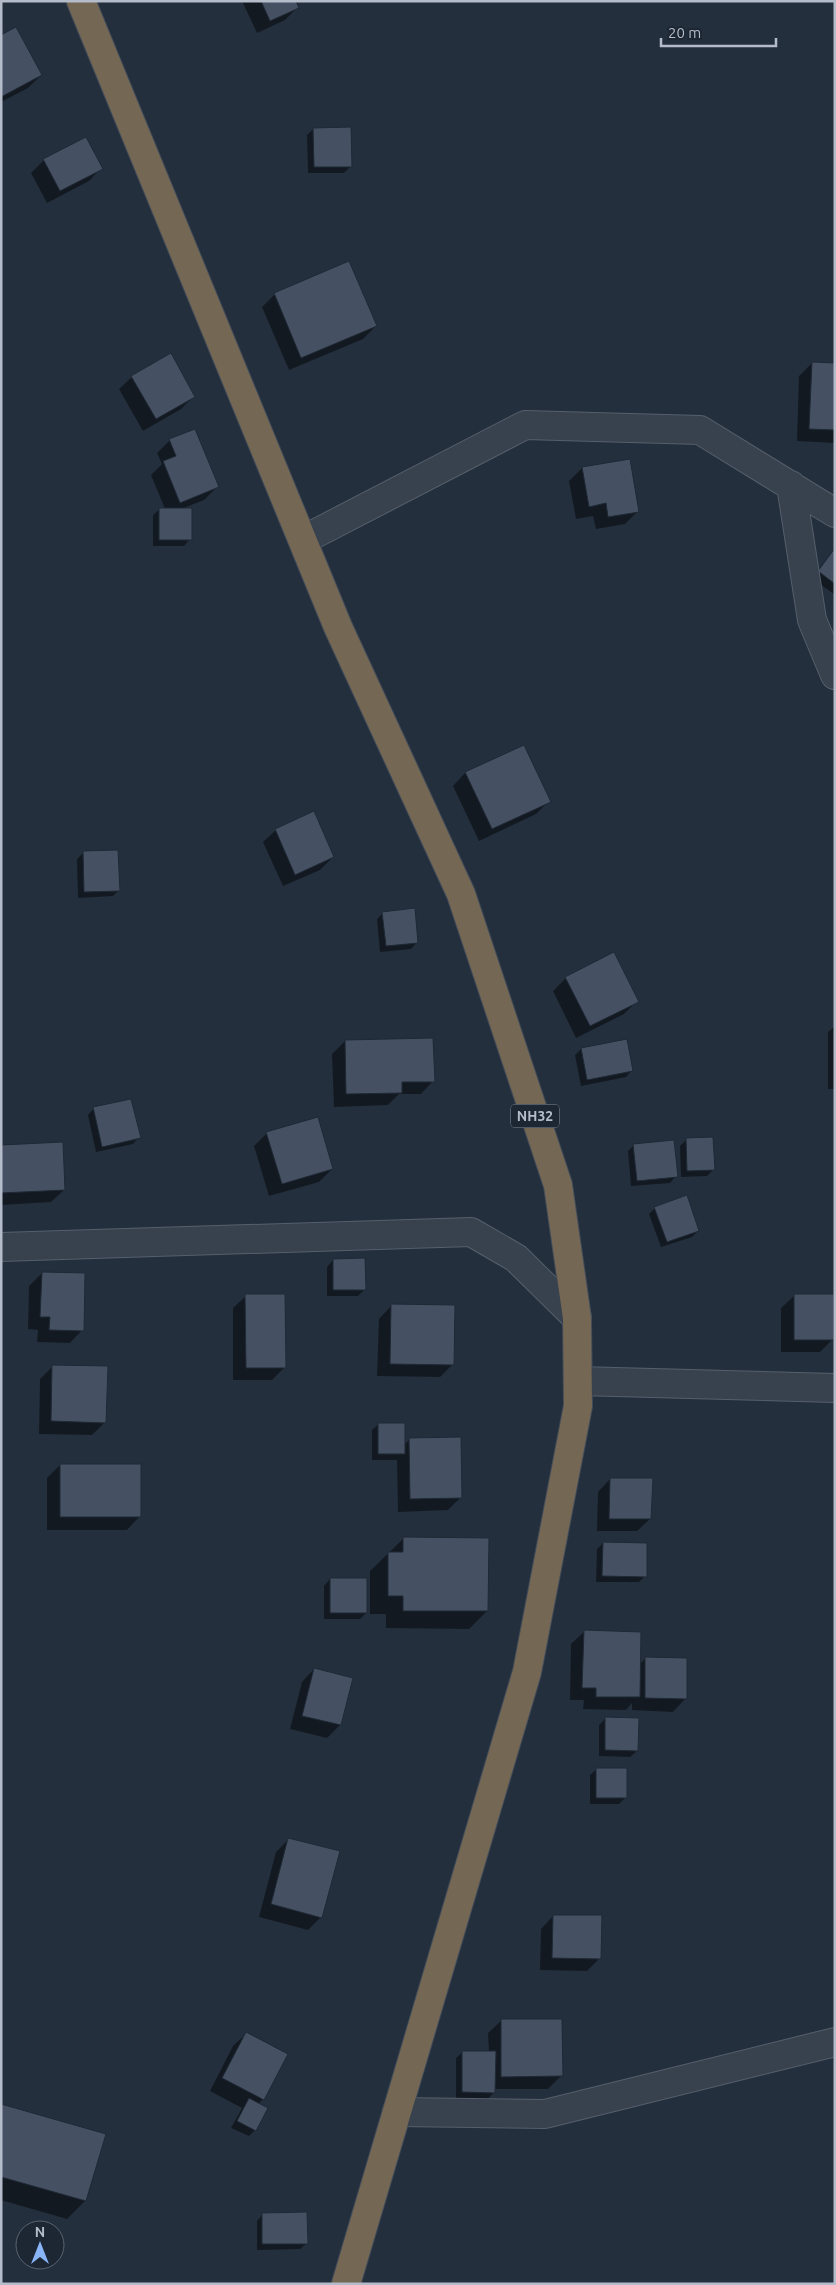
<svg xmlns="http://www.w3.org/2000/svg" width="836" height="2285" font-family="Ubuntu,sans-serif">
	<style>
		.shadow { fill: #0007 }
		.building { fill: #455162; stroke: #1f2835 }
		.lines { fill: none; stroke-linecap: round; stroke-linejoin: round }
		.minor-casing { stroke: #565f6c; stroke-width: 30 }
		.highway-casing { stroke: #434c59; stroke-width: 30 }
		.minor { stroke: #38414e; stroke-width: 28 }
		.highway { stroke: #746855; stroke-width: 28 }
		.labels { text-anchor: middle; stroke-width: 4.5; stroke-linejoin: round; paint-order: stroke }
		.shield { fill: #1d2633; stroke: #878f9c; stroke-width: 1 }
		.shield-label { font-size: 14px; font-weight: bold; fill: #b4bcc9 }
	</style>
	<rect width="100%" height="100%" fill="#242f3e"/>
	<path class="shadow" d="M242 1H297L298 7 285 20 257 33Z
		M1 36 41 75 28 88 1 102Z
		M313 129 351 166 344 173H308L307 135Z
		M44 160 101 168 89 181 47 203 31 173Z
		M275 294 376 326 363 339 289 370 262 307Z
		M812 363 835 364V443L797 441 799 376Z
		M132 377 194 396 181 409 143 431 119 389Z
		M170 440 217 487 204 500 181 509 190 539 184 546H153V515L160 509H165L151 475 162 464 157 453Z
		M582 468 638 511 625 524 596 529 593 516 576 519 569 481Z
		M835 548V595L812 578Z
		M524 747 549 801 536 814 479 841 453 786 465 773Z
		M276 830 333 857 320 870 283 886 263 842Z
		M84 852 119 890 113 896 78 898 77 859Z
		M383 913 417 942 411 949 380 952 377 919Z
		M566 978 637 1001 624 1014 576 1038 553 991Z
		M835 1026V1089H828V1032Z
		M626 1040 632 1070 626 1077 581 1086 575 1055 581 1049Z
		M345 1041 433 1081 421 1094H399L388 1105 334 1107 332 1054Z
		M94 1108 139 1137 133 1144 96 1152 88 1115Z
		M267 1133 332 1169 319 1182 269 1196 254 1146Z
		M686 1140 714 1169 707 1176 681 1177 680 1146Z
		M634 1145 676 1176 670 1183 631 1186 628 1151Z
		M1 1146 64 1190 51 1202 1 1205Z
		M655 1208 698 1231 692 1237 661 1247 649 1214Z
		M333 1260 364 1290 358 1296H327V1267Z
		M42 1273 82 1330 70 1343 37 1342 38 1330 28 1329 29 1286Z
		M246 1296 285 1367 272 1380H233V1308Z
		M794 1296 833 1339 820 1352H781V1308Z
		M391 1306 453 1364 440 1377 377 1376 379 1319Z
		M53 1366 105 1422 92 1435 39 1434 40 1379Z
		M379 1424 403 1446 410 1439 460 1498 448 1510 398 1512 397 1460H372V1430Z
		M60 1465 139 1517 127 1530H47V1478Z
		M610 1479 650 1519 637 1531H597L598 1492Z
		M404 1538 487 1611 469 1629 386 1628V1614H370V1571Z
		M603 1543 645 1576 639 1582H596L597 1549Z
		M330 1579 366 1613 360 1619H324V1586Z
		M584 1632 639 1665 646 1658 685 1699 673 1712 632 1710V1703L626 1710 583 1709 584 1700H570L571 1644Z
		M314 1669 352 1678 340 1725 327 1738 290 1729 302 1682Z
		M606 1718 637 1751 630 1757 599 1756V1725Z
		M597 1769 625 1798 619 1804H590V1775Z
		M289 1839 321 1917 308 1930 259 1917 276 1852Z
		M553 1916 600 1958 587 1971 540 1970 541 1929Z
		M501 2021 561 2076 548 2089H494V2092L488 2099 456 2098V2058L463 2052H489L488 2033Z
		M246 2034 263 2099 258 2104 255 2130 249 2136 231 2128 242 2108 210 2091 233 2046Z
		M1 2105 104 2135 85 2201 67 2219 1 2200Z
		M263 2214 307 2243 300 2249 257 2250V2221Z"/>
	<path class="building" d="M261 1H296L299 8 270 21Z
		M16 27 42 75 1 97V35Z
		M351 127 352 167H314L313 128Z
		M86 137 103 169 60 191 43 159Z
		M349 261 377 326 301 358 274 293Z
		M171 353 195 397 156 419 131 376Z
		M812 362 835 363V430L809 429Z
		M195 429 219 487 180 503 163 461 176 456 169 439Z
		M630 459 639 512 608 517 606 503 589 507 582 467Z
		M159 508H192V540H159Z
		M835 548V584L818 571Z
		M524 745 551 802 492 829 465 772Z
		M314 811 334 857 295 875 275 829Z
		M118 850 120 891 84 892 83 851Z
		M415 908 418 943 386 946 382 912Z
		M614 952 639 1002 590 1026 565 977Z
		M433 1038 435 1082H402V1093L346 1094 345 1040Z
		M627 1039 633 1071 587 1080 581 1048Z
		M131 1099 141 1138 102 1147 93 1107Z
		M318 1117 333 1169 282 1184 266 1132Z
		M713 1137 715 1170 687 1171 686 1138Z
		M674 1140 678 1177 637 1181 633 1144Z
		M63 1142 65 1190 1 1193V1145Z
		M687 1195 699 1231 667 1242 654 1207Z
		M365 1258 366 1290H333V1259Z
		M42 1272 85 1273 84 1331 49 1330 50 1317H40Z
		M245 1294H285L286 1368H246Z
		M794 1294H834V1340H794Z
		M391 1304 455 1305 454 1365 390 1364Z
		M52 1365 108 1366 106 1423 51 1421Z
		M378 1423H405V1454H378Z
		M461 1437 462 1498 410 1499 409 1438Z
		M60 1464H141V1517H60Z
		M610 1478H653L651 1519H609Z
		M403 1537 489 1538 488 1611H403V1596H388V1552H403Z
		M603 1542 647 1543V1577L602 1576Z
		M330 1578H367V1613H330Z
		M584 1630 641 1632 640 1697H596V1688H582Z
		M645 1657 687 1658V1699L645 1698Z
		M314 1668 353 1678 341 1725 302 1716Z
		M605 1717 639 1718 638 1751 605 1750Z
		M596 1768H627V1798H596Z
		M288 1838 340 1851 322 1918 271 1904Z
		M553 1915H602L601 1959 552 1958Z
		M501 2019H562L563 2076 501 2077Z
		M246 2032 288 2054 264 2100 222 2078Z
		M462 2051H496L495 2093 462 2092Z
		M249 2098 268 2108 256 2131 237 2121Z
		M1 2104 106 2134 86 2201 1 2177Z
		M307 2212 308 2244H262V2213Z"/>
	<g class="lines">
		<g class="minor-casing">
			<path id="minor" d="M791 485 812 620 835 675
				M303 540 525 425 700 430 835 513
				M1 1247 471 1232 516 1258 577 1318
				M578 1381 835 1388
				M397 2112 545 2114 835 2042"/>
		</g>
		<g class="highway-casing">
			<path id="highway" d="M81 1 338 627 461 894 558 1185 577 1318 578 1406 527 1672 346 2284"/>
		</g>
		<use href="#minor" class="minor"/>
		<use href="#highway" class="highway"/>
	</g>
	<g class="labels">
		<rect class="shield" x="511" y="1104.5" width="48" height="23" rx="4"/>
		<g class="shield-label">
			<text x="535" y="1121">NH32</text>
		</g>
	</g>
	<rect width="836" height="2285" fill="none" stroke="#b4bcc9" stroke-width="5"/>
	<g transform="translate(40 2245)"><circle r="24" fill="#1d2633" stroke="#59626f"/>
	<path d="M0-4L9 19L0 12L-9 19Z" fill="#8ab4f8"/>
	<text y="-8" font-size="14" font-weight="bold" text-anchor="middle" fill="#b4bcc9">N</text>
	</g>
	<path d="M661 38v8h115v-8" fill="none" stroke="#b4bcc9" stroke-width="2.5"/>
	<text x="668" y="38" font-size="15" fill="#b4bcc9" stroke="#1d2633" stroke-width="4" paint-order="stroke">20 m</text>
</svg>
